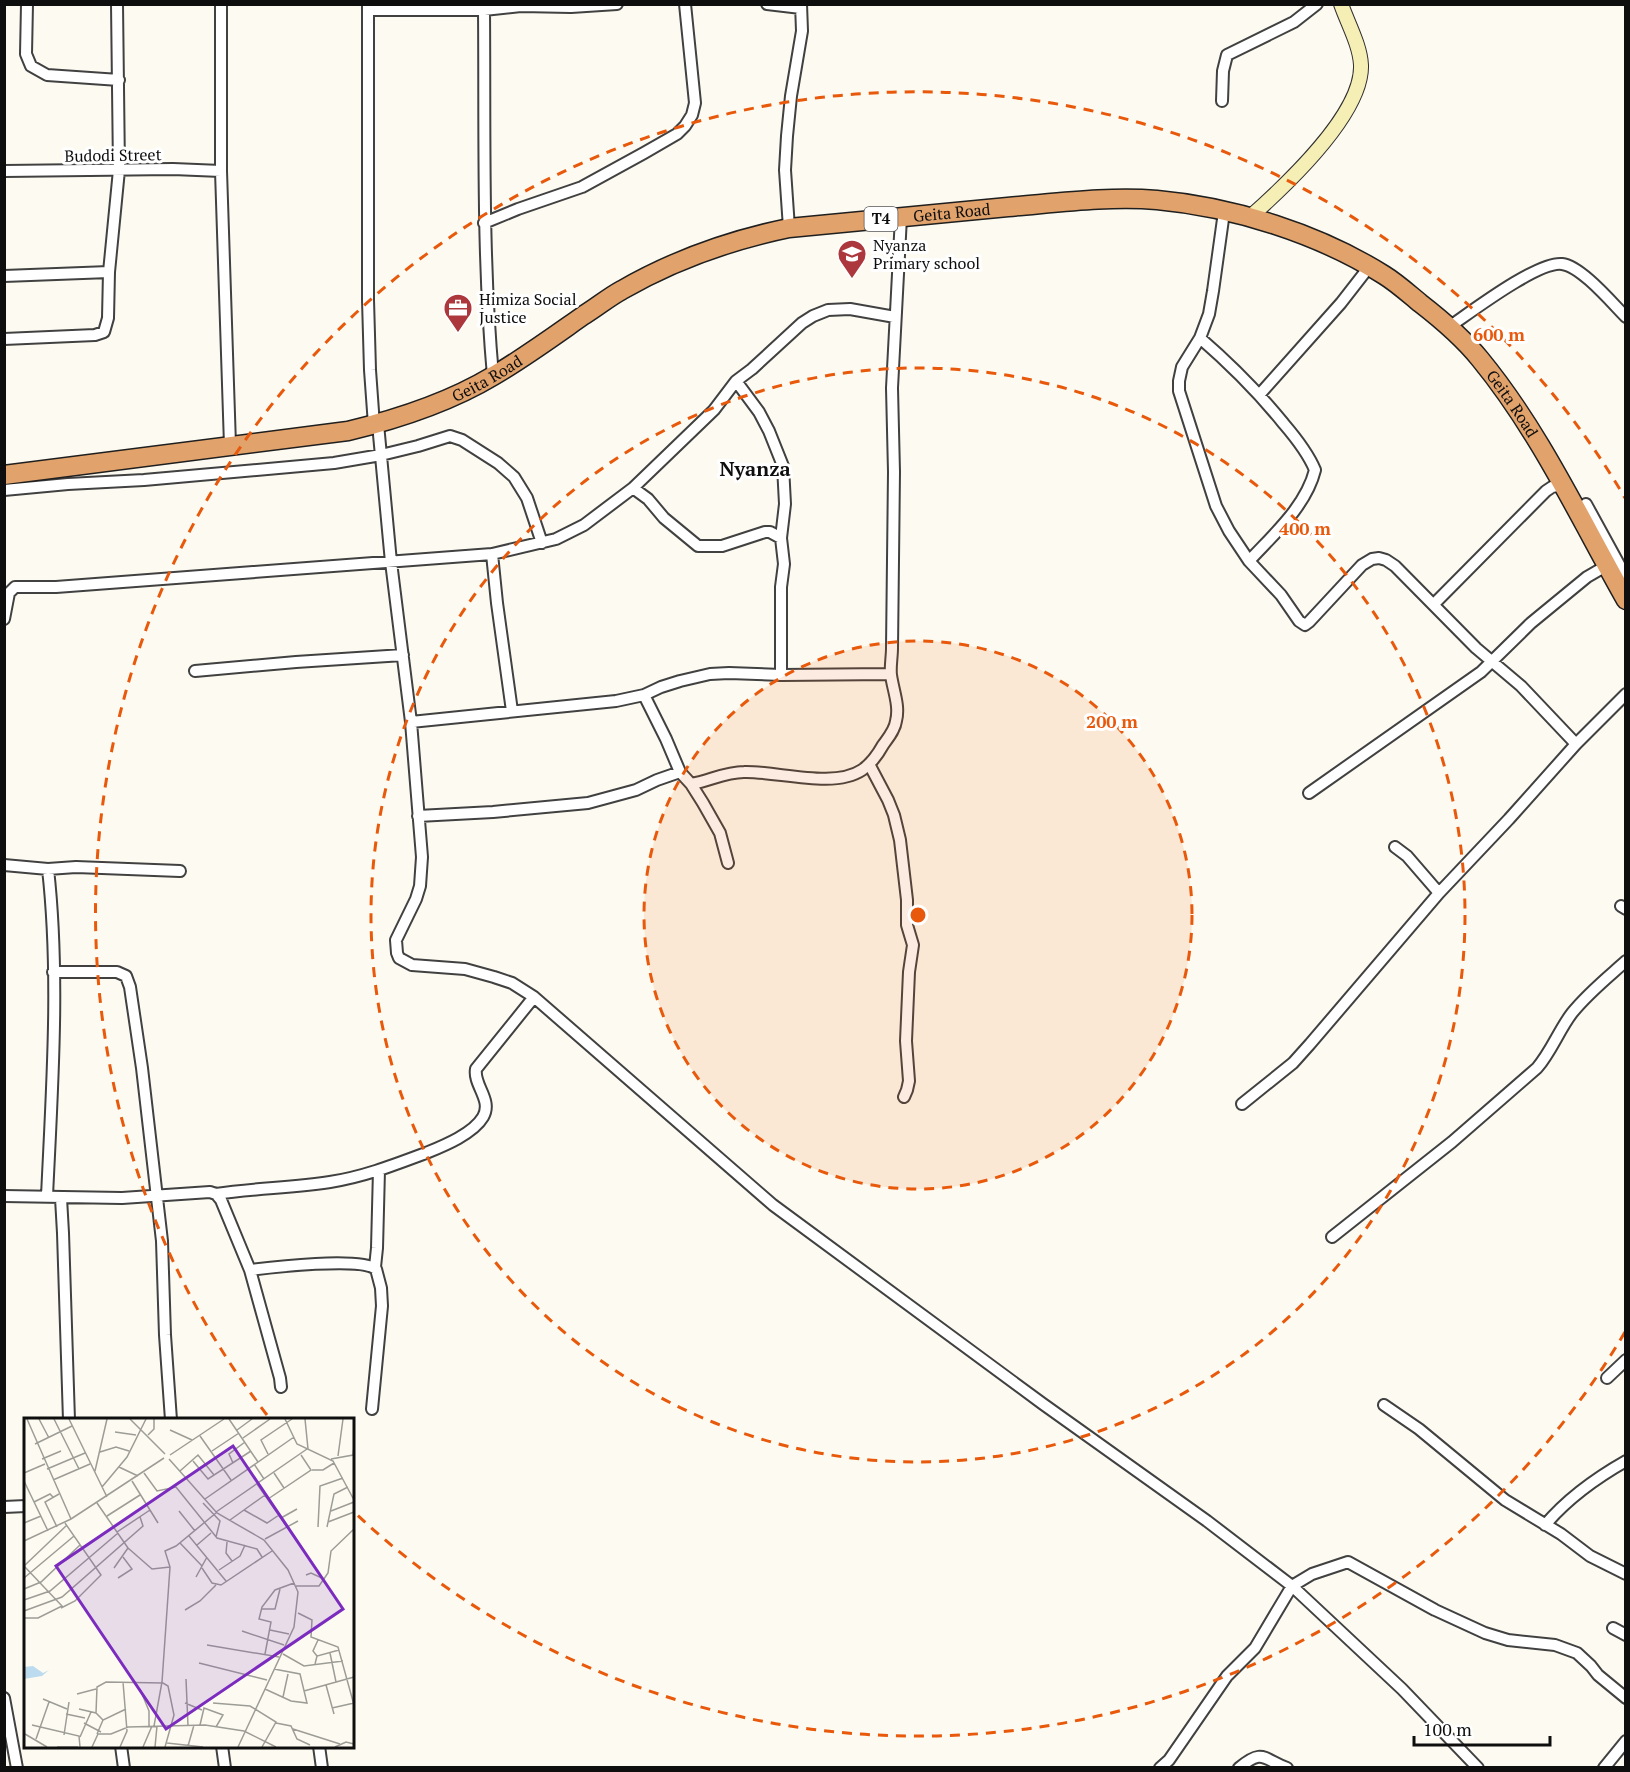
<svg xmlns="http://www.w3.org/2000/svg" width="1630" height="1772" font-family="'PT Serif',serif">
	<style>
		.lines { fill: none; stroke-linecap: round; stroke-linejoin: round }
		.street-casing { stroke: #414141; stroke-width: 14 }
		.secondary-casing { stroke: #303030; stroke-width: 16 }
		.highway-casing { stroke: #1f1f1f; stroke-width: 21 }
		.street { stroke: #fff; stroke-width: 10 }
		.secondary { stroke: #f5eeb5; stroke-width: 14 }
		.highway { stroke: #e1a26b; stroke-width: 18 }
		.ring { fill: none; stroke: #e8590c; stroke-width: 3; stroke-dasharray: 10 8 }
		.labels { text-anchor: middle; stroke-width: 6; stroke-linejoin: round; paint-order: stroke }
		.shield { fill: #fff; stroke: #565656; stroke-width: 1.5 }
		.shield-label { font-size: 15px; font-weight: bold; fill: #0e0e0e }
		.street-label { font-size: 16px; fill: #0e0e0e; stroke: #fff }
		.poi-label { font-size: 16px; fill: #0e0e0e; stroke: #fff; text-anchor: start }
		.quarter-label { font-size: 20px; font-weight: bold; fill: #0e0e0e; stroke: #fff }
		.inset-road { fill: none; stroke: #9d9c96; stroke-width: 1.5 }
		.view { fill: #7b2cbf; fill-opacity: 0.15; stroke: #7b2cbf; stroke-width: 3 }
		.inset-edge { fill: none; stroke: #0e0e0e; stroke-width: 3 }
		.centre { fill: #e8590c; stroke: #fff; stroke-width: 3 }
		.ring-label { font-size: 18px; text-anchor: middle; font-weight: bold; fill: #e8590c; stroke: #fff; stroke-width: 6; stroke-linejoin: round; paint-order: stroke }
	</style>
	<rect width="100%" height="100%" fill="#fdfbf1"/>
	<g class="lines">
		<g class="street-casing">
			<path id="street" d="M27 4 26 54 31 66 47 75 119 80
				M221 4V171L230 445
				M368 4V300L370 370 374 425
				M767 4 801 8
				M368 10H484L521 6 571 7 617 4
				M484 10C485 132 482 255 493 376
				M1222 101 1223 71 1227 55 1294 22 1317 4
				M4 171 173 169 221 171
				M1224 212 1213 291 1209 314 1200 338 1182 367 1179 381V391L1216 506 1229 531 1249 561 1281 595 1299 621 1305 625 1309 622 1362 565 1372 559 1379 558 1386 560 1395 566 1476 648 1521 686 1576 744
				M484 223 518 209 582 187 644 153 677 134 685 126 692 115 695 103 685 4
				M789 228 785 170 787 136 791 96 802 31 801 4
				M4 276 109 272
				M1449 327C1471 312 1538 261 1562 264 1581 266 1612 303 1626 317
				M1200 338C1230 364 1259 393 1284 424 1296 438 1308 453 1315 470 1306 506 1274 534 1249 561
				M4 339 95 335 104 332 108 318 109 272 119 170 117 4
				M736 381 759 412 769 431 783 466 785 504 781 538 784 564 781 587V675
				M1260 394 1341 303 1369 267
				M378 424 391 562 411 722 422 857 420 886 416 899 396 940 397 953 399 958 412 965 465 969 494 977 512 983 534 997 773 1205 1043 1404 1207 1521 1292 1586 1402 1689 1478 1768
				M633 488 648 499 664 518 698 546H722L765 532H770L781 538
				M4 490 68 484 144 480 334 463 381 455 418 446 450 436 462 440 498 463 514 477 527 498 542 543
				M1586 504 1626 577
				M492 554 497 603 512 711
				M1434 604 1546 491 1552 487 1562 485
				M4 619 9 593 15 587H56L492 554 556 539 584 525 633 488 714 410 736 381 752 369 802 323 813 316 828 310 850 309 895 317
				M195 671 296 662 403 655
				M644 695 666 739 680 772 691 784 703 803 720 833 728 863
				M411 722 616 701 644 695 661 687 680 681 710 674 729 673 781 675 890 674
				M869 764 888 800 894 815 900 840 907 900V925L913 945 909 972 906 1041 909 1081 907 1090 904 1097
				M691 784C709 781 725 772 744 772 777 771 834 789 862 770 871 764 878 754 883 745 888 738 895 730 896 721 900 706 893 690 891 675 890 667 892 657 892 648L894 472 892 388 901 217
				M1309 793 1481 672 1531 623 1587 577 1606 566
				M418 816 493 812 588 803 636 790 657 780 680 772
				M1395 847 1407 856 1439 893
				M4 865 48 869 76 867 180 871
				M1621 906 1626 909
				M53 972H117L126 976 130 987 142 1068 162 1241 165 1335 171 1420
				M1242 1104 1293 1063 1310 1044 1439 893 1509 819 1576 744 1626 694
				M216 1194C254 1188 292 1188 330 1182 363 1177 394 1165 426 1153 443 1146 473 1134 483 1117 493 1100 473 1085 476 1069L534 997
				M4 1196 122 1198 210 1192 216 1194 221 1200 250 1270 280 1378 281 1387
				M47 1196C52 1089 60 976 48 869
				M61 1198 63 1233 69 1420
				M1332 1237 1452 1142 1537 1068C1551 1052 1559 1030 1572 1013 1588 993 1607 978 1626 961
				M375 1267 377 1248 379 1170
				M250 1270C273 1267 360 1257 376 1269L381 1288 382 1306 372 1409
				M1607 1378 1626 1360
				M1384 1405 1419 1429 1505 1500 1561 1534 1590 1556 1626 1574
				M4 1507 26 1506
				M1545 1525C1567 1499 1596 1478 1626 1461
				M1613 1628 1626 1635
				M4 1698 17 1768
				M121 1746 124 1768
				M222 1746 225 1768
				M319 1746 322 1768
				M1160 1768 1169 1760 1227 1676 1255 1648 1292 1586 1312 1574 1348 1562 1435 1610 1485 1633 1508 1640 1555 1645 1577 1653 1591 1666 1598 1675 1626 1698
				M1239 1768C1263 1748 1263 1759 1287 1768
				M1604 1768 1626 1741"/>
		</g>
		<g class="secondary-casing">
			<path id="secondary" d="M1249 218C1284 187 1363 114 1361 65 1360 45 1348 24 1341 4"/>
		</g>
		<g class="highway-casing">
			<g id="highway">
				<path id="s1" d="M4 475 348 431C398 419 448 403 493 376 524 358 554 336 584 315 597 307 609 297 622 290 674 260 731 240 789 228 862 221 935 214 1008 207 1057 203 1108 196 1157 200 1234 207 1319 234 1384 275 1397 283 1409 294 1420 303 1442 320 1463 338 1480 359 1540 432 1580 519 1626 600"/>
			</g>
		</g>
		<use href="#street" class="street"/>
		<use href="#secondary" class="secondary"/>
		<use href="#highway" class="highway"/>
	</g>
	<circle cx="918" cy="915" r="274" fill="#e8590c" fill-opacity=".12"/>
	<g class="ring">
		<circle cx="918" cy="915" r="274"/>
		<circle cx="918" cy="915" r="547"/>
		<path d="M1625 1332A821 821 0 0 1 353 1511M267 1415A821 821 0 1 1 1625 498"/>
	</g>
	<defs>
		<g id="school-pin" transform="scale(1.5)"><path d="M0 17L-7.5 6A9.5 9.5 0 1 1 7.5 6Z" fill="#ac383d" stroke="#fff"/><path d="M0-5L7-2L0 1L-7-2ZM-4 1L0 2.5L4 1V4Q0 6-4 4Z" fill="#fff"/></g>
		<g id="office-pin" transform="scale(1.5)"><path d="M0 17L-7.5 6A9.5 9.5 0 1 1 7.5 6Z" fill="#ac383d" stroke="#fff"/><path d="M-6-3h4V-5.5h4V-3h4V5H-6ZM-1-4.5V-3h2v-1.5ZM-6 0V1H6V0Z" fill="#fff"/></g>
	</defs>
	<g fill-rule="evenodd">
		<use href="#school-pin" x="852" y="254"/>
		<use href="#office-pin" x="458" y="308"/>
	</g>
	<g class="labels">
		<rect class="shield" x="864.5" y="207" width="33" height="24" rx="4.5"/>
		<g class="shield-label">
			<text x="881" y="224">T4</text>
		</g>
		<g class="street-label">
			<text transform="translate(113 155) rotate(-1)" y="6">Budodi Street</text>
			<text dy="6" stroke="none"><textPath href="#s1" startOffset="1000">Geita Road</textPath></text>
			<text dy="6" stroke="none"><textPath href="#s1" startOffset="496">Geita Road</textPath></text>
			<text dy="6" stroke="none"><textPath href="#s1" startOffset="1630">Geita Road</textPath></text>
		</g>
		<g class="poi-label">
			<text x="873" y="251">Nyanza<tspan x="873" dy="18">Primary school</tspan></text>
			<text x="479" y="305">Himiza Social<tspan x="479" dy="18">Justice</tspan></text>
		</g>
		<g class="quarter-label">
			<text x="755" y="476">Nyanza</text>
		</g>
	</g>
	<g transform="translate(24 1418)">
		<rect width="330" height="330" fill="#fdfbf1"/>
		<path d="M9 248 19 255 25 252 18 258 0 261V249Z" fill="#bcdbee"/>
		<path class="inset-road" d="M3 1 47 101M15 1 25 20M30 1 55 51M45 1 83 79M106 1 141 36M205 1 234 44M261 1 273 26 309 43 330 82M281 1 284 31M146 12 168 22M213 12 228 1M91 14 112 17M124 17 130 11V1M176 18 207 62M219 20 246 1M11 26 48 8M188 33 215 15M76 34 92 29 105 33M244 36 237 22 268 1M146 37 200 1M314 38 319 1M18 41 37 33M145 41 193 95 240 122 264 152 274 174 270 209 214 329M307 41 329 37 330 28M169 43 184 61 227 33M209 45 205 36 221 24M230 46 240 61M95 49 114 58M23 51 61 35M288 52H299L310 45M71 53 83 1M156 53 174 37 190 57M0 55 21 46M120 55 133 73 152 69 193 120 233 131 238 139M250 55 260 70M29 62 66 46M0 63 24 113M108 63 134 105M233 66 263 109M78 69 103 39 122 1M181 81 270 19M244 81 287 52 277 37M10 84 26 76 29 79M73 85 104 130 90 150M179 85 196 103 192 119M220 92 243 105 255 97M155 93 171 113M307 93 330 84M192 94 283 31M83 98 116 77M257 100 273 91M206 102 241 77M304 104 330 94M0 105 17 98M33 109 21 84 35 76M294 109 296 68 319 60M303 109 310 76 324 69M93 114 126 92M165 118 202 163M241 121 274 103M0 123 47 101 140 40M203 124 202 135 208 143M156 125 178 148M173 127 187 115M104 130 128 151 146 149M0 148 38 188 14 200H0M0 148 43 107M178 150 188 165 197 167 248 133M195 152 216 138 221 127M282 157 287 155 300 161M172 159 183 139M0 160 50 118M94 160 108 151 99 139M272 168H295L304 155 307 133 330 111M0 171 17 164 56 127M0 182 26 173 94 115M37 190 51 183 77 157 41 105M238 191H251L256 171M161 192 176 183 192 167M0 193 38 179 119 108 116 99M274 195 288 202 287 219 314 229 330 287M246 212 265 216M218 213 260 227M183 227 255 239M306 235 312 264M241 236 247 204 235 201 238 189 251 172 270 165M259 236 280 248 319 243M293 238 289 233 294 222M175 245 243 262M291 246 293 238 315 232M162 261 164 308M302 267 310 296M116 271 125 293V308M241 271 267 283 283 285 276 256 250 251M280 273 330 259M53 276 72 271M259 279 264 256M19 281 43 291M161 285 178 292M189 285 226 288 252 304 238 329M308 290 330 285M55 291 72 295 79 302M72 295 73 269 82 264 139 265 144 268 150 297 141 329M42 296 61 300M60 305 77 314M252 305 267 308 273 321 286 327M8 307 55 318 56 329M176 307 180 290 199 297 192 309M130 308 138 264 146 149 141 133 152 128 192 95M269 311 316 326M1 316 23 329M73 316 79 302 102 291M40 317 45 284M56 319 67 294M12 321 25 284M143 325 179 329M164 328 170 307M33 329H54M68 329 74 316H87L104 309 181 307 220 313 252 329M96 329 103 313 99 264M119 329 128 308M131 329 133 308M311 329 322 324 330 326"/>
		<path class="view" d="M209 28 319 191 142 311 32 148Z"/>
		<rect width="330" height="330" class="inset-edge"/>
	</g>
	<circle cx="918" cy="915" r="9" class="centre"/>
	<g class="ring-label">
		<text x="1499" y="341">600 m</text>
		<text x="1305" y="535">400 m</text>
		<text x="1112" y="728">200 m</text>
	</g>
	<rect width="1630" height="1772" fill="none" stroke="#0e0e0e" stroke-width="12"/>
	<path d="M1414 1736v9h136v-9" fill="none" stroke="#0e0e0e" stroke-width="3"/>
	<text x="1423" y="1736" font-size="18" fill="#0e0e0e" stroke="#ffffff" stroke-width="4.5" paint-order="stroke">100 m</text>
</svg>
